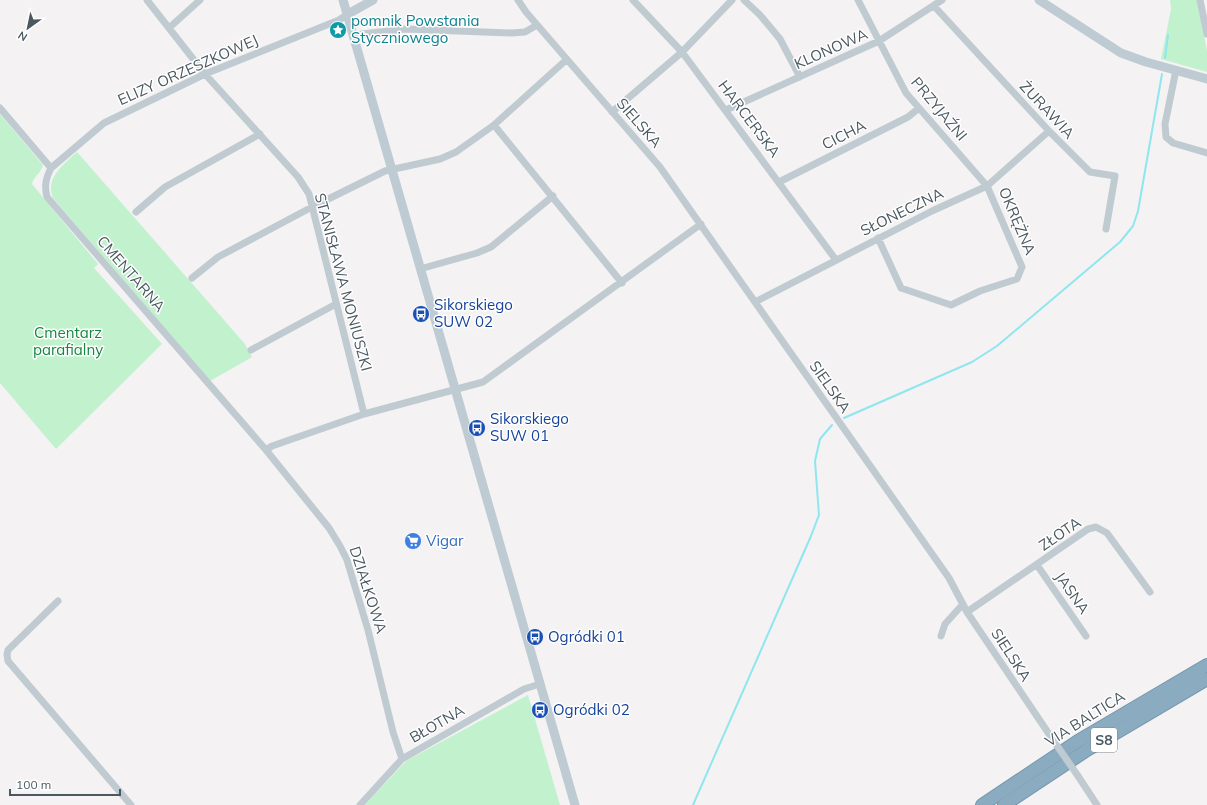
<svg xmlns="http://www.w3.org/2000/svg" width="1207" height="805" font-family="Mulish,sans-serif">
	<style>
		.green { fill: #c2f1ce }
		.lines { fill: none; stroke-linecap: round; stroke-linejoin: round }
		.stream { stroke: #8fe6ee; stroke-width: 2 }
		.highway-casing { stroke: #7597ac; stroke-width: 14 }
		.street { stroke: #c0cbd1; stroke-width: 7 }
		.secondary { stroke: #becbd3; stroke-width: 9 }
		.highway { stroke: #8aabc0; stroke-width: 12 }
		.street-bridge { stroke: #c0cbd1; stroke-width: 7 }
		.labels { text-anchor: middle; stroke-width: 3; stroke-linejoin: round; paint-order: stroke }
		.shield { fill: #fff; stroke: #808a90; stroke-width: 1 }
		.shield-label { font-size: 14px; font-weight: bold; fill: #4a5860 }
		.culture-label { font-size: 15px; fill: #0d838f; stroke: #fff; text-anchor: start }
		.street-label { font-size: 15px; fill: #4a5860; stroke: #fff }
		.transit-label { font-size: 15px; fill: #164399; stroke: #fff; text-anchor: start }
		.park-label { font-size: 15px; fill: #178540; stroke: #fff }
		.shop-label { font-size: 15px; fill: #366cbe; stroke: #fff; text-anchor: start }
	</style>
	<rect width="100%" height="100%" fill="#f4f2f3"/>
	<path class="green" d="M1170 0H1197L1207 50V72L1161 59 1171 9Z
		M0 114 43 165C41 173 34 176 32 184L98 264 94 268 162 344 56 449 0 383Z
		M77 152 245 344 252 357 210 381 53 198C45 178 63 165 77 152Z
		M528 695 560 805H365L406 761Z"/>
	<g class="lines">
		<path class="stream" d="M1165 58 1168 35
			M844 418 972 362 997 346 1120 242 1133 226 1138 211 1162 74
			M693 805 811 536 819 515 815 461 820 439 832 425"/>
		<g class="highway-casing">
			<path id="highway" d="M982 805 1078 741 1207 665
				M1004 805 1087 750 1207 679"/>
		</g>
		<path class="street" d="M147 0 205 74 298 177 309 194 364 414
			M518 0 526 12 660 167 949 578 967 612 1051 737
			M633 0 682 52 836 260
			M744 0 760 15 780 39 800 77
			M858 0 906 93 987 186 1022 267 1017 279 980 291 951 305 901 288 878 238
			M1200 0 1207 34
			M934 6 1049 131 1090 172 1115 176 1106 229
			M169 28 200 0
			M354 35 405 29 512 33 525 32 537 25
			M1176 70 1165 124 1166 137 1173 143 1207 153
			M0 108 51 168C46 178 44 186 47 197L266 450 329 528 340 546 347 560 368 630 393 732 402 759
			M726 110 879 41 942 0
			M612 112 682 52 732 0
			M494 125 622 283
			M51 168 104 123 205 74 339 20 348 14
			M779 182 908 117 919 108
			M136 212 165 187 260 134
			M420 269 477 253 491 247 553 196
			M192 278 218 257 312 207 385 171 440 159 456 152 494 125 566 60
			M755 302 932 211 987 186 1049 131
			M251 350 336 304
			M266 450 272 446 364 414 483 382 701 224
			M1037 565 1086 636
			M58 601 8 650 7 655 8 661 131 805
			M967 612 1088 529 1096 527 1107 533 1150 592
			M941 636 945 624 963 604
			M1078 776 1097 805
			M360 805 402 759 524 689 540 684"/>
		<path class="secondary" d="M343 0 575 805
			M1039 0 1121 53 1146 62 1207 79
			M348 14 373 0"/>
		<use href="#highway" class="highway"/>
		<path class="street-bridge" d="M1051 737 1078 776"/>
	</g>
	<defs>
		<g id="sight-disc" transform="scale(0.9)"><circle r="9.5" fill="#0f9aa8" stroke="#fff"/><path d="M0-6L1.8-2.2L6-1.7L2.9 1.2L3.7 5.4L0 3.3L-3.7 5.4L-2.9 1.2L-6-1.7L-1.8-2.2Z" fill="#fff"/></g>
		<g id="bus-disc" transform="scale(0.9)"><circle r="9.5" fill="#1a4fb4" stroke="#fff"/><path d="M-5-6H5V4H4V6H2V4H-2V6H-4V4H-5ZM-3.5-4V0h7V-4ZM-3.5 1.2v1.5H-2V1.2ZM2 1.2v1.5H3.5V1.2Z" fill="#fff"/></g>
		<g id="supermarket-disc" transform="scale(0.9)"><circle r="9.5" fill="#3f7fe0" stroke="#fff"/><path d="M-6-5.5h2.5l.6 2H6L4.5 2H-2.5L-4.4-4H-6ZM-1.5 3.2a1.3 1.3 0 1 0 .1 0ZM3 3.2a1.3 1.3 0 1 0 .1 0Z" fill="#fff"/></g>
	</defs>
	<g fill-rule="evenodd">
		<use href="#sight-disc" x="338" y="30"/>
		<use href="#bus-disc" x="421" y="314"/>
		<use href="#bus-disc" x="477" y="428"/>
		<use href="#supermarket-disc" x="413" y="541"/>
		<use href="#bus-disc" x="535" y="637"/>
		<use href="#bus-disc" x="540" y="710"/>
	</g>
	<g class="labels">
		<rect class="shield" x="1091" y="728" width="26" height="24" rx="3"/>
		<g class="shield-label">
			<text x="1104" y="745">S8</text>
		</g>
		<g class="culture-label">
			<text x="351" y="26">pomnik Powstania<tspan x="351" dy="17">Styczniowego</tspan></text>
		</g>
		<g class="street-label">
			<text transform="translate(831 49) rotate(-24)" y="5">KLONOWA</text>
			<text transform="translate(188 70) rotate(-24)" y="5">ELIZY ORZESZKOWEJ</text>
			<text transform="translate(939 109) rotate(50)" y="5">PRZYJAŹNI</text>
			<text transform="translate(1047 110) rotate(47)" y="5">ŻURAWIA</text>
			<text transform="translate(749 119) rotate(53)" y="5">HARCERSKA</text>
			<text transform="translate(639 123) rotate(49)" y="5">SIELSKA</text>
			<text transform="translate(844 135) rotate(-27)" y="5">CICHA</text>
			<text transform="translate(902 212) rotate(-26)" y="5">SŁONECZNA</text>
			<text transform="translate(1017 221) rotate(67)" y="5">OKRĘŻNA</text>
			<text transform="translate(131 274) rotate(49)" y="5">CMENTARNA</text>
			<text transform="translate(343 282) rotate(75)" y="5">STANISŁAWA MONIUSZKI</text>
			<text transform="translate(830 387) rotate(55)" y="5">SIELSKA</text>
			<text transform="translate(1060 534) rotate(-34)" y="5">ZŁOTA</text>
			<text transform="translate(368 590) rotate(72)" y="5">DZIAŁKOWA</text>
			<text transform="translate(1072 593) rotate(55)" y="5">JASNA</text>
			<text transform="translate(1011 655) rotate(57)" y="5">SIELSKA</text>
			<text transform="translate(1085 719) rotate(-32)" y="5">VIA BALTICA</text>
			<text transform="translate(437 724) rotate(-30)" y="5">BŁOTNA</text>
		</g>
		<g class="transit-label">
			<text x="434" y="310">Sikorskiego<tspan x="434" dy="17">SUW 02</tspan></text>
			<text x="490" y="424">Sikorskiego<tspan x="490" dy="17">SUW 01</tspan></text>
			<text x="548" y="642">Ogródki 01</text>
			<text x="553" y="715">Ogródki 02</text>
		</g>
		<g class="park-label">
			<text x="68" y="338">Cmentarz<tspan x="68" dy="17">parafialny</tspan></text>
		</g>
		<g class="shop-label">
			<text x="426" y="546">Vigar</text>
		</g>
	</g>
	<g transform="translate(28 28) rotate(213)" stroke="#ffffff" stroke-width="3" paint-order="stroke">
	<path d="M0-3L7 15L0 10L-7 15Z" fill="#4a5860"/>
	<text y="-6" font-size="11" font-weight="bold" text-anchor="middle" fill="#4a5860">N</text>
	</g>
	<path d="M10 789v6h110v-6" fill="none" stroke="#4a5860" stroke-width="2"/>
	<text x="16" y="789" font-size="12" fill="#4a5860" stroke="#ffffff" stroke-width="3" paint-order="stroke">100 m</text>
</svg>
